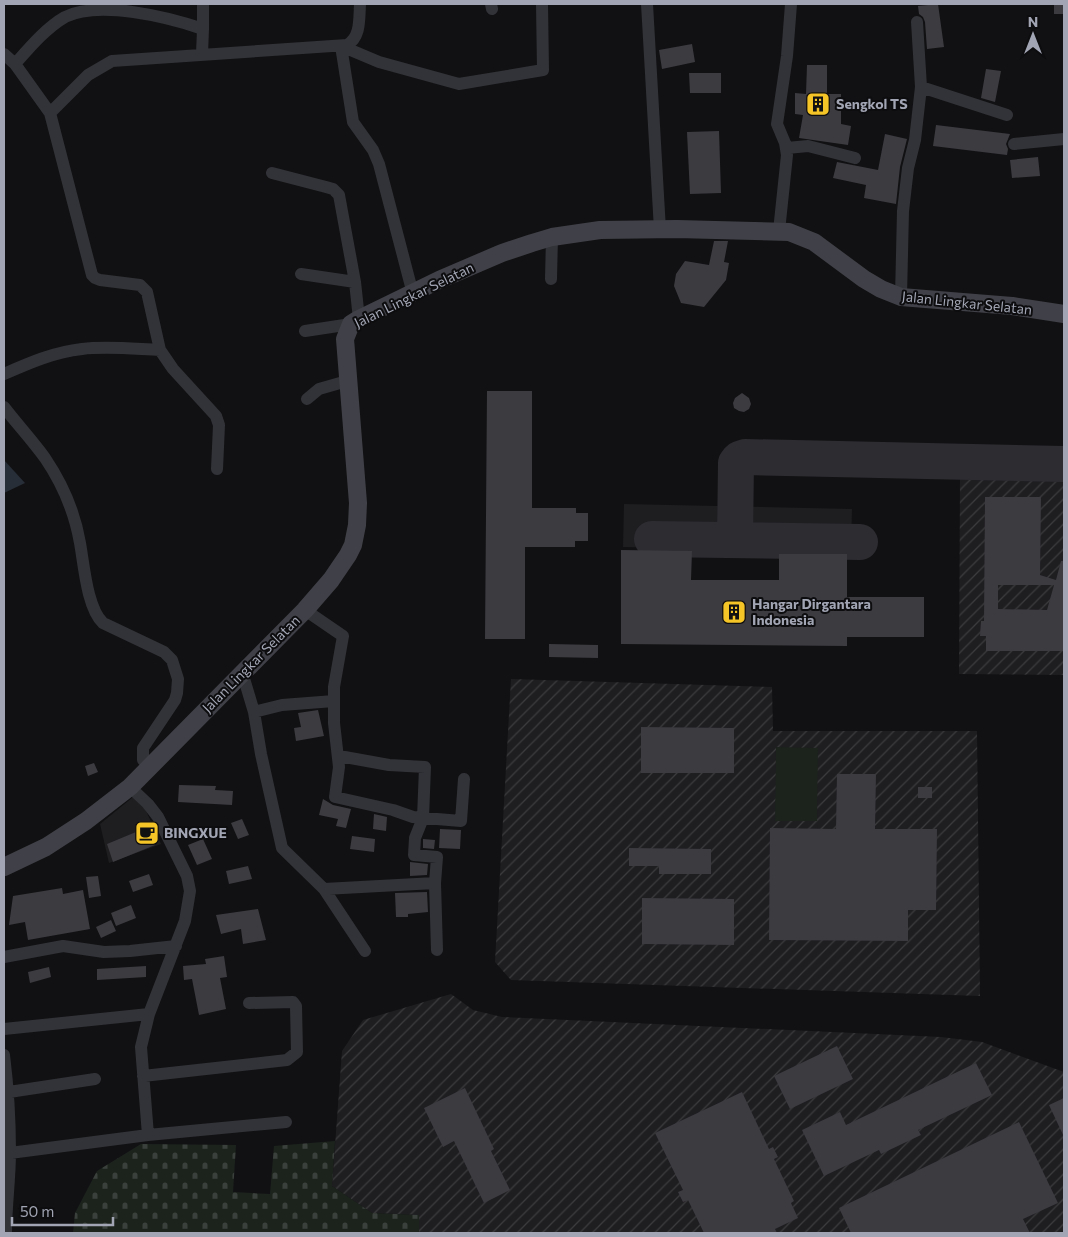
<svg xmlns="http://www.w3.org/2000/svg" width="1068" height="1237" font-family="Commissioner,sans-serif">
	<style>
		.built { fill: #1e1d20 }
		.industrial { fill: url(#industrial-furrows) }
		.cemetery { fill: url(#cemetery-stones) }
		.pitch { fill: #1c231d }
		.water { fill: #282e37 }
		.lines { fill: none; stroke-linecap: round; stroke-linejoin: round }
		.taxiway { stroke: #2c2c31; stroke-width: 36 }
		.building { fill: #3c3b40; fill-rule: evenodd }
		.minor { stroke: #323338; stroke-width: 12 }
		.secondary { stroke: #404148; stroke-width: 18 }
		.labels { text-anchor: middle; stroke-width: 4; stroke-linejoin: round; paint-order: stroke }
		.poi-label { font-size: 14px; font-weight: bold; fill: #a2a6b4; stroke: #0d0c0e; text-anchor: start }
		.street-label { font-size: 14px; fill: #a2a6b4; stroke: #0d0c0e }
	</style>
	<defs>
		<pattern id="industrial-furrows" width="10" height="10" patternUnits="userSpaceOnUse" patternTransform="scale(1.25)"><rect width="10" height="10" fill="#1e1d20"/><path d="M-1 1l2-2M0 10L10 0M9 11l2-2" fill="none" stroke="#3c3b3e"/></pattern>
		<pattern id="cemetery-stones" width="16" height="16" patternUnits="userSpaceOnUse" patternTransform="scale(1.25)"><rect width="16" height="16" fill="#1c231d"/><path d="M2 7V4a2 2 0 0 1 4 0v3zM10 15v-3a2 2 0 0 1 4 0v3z" fill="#3a403b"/></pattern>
	</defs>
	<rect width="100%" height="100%" fill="#111113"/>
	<path class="built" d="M624 504 852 509 851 552 623 547Z
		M138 793 161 844 109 863 100 824Z"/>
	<path class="industrial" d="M960 478 1064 480V675L959 674Z
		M511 679 772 687 773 731H977L980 996 511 980 495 962Z
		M451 994 473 1010 502 1017 941 1037 982 1042 1064 1072V1233H419V1215L372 1213 332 1186 342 1051 363 1020Z"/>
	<path class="cemetery" d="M335 1141 332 1186 372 1213 419 1215V1233H73L75 1213 97 1171 141 1144 236 1145 233 1192 270 1194 274 1146Z"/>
	<path class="pitch" d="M776 747 818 748 817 821H775Z"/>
	<path class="water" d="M4 460 25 483 4 493Z"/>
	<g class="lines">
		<path class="taxiway" d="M652 539 860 542
			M735 540 736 463 739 459 745 457 1064 464"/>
	</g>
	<path class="building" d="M938 4 944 47 927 49 925 22 923 17 919 14 918 6Z
		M1054 4H1064V14H1054Z
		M692 44 695 62 662 69 659 50Z
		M807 65H827V94H841V124L851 126 848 145 799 138 803 115 795 114V93L806 94Z
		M986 69 1001 71 995 102 981 98Z
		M689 73H721V93H690Z
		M936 125 1010 134 1006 144 1008 149 1007 155 933 146Z
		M719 131 721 193 690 194 687 132Z
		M885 134 907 139 900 167 896 204 864 198 866 185 833 178 837 162 878 170Z
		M1038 157 1040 176 1012 178 1010 160Z
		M714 241H728L724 262 729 263 726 280 704 307 681 303 674 286 676 274 685 261 709 265Z
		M487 391H532V508H576V513H588V541H575V547H525V639H485Z
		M742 393 749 398 751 404 749 409 744 412 739 411 734 408 733 403 735 398Z
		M985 497H1041L1040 575 1056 580 1061 561H1064V651H986V636H980L981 621H984ZM998 585H1054L1047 610 998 609Z
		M621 550 692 551 691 580H779V554H847V597H924V637H847V646L621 644Z
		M549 644 598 645V658L549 657Z
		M318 710 324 736 296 741 294 728 301 727 298 713Z
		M641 727 734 728V773H641Z
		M94 763 98 772 88 776 85 766Z
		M837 774H876L875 829H937L936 910H908V941L769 940 770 828 836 829Z
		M179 785 216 786 215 790 233 791 232 805 178 802Z
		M918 787H932V798H918Z
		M323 799 333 805 351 809 346 828 336 826 338 819 319 815Z
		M374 814 387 817 386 831 373 829Z
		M242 819 249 835 238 839 231 823Z
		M148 827 155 845 113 862 107 844Z
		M440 829 461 830 460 849 439 848Z
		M352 836 375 839 374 852 350 849Z
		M203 839 212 859 197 865 188 845Z
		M423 839 435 840 434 849 423 848Z
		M629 848 711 849V874H659V866H629Z
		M410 862 428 864 427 875 410 876Z
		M248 866 252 879 229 884 226 871Z
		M149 874 153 885 133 892 129 881Z
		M98 876 101 896 89 898 86 877Z
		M62 888 63 894 83 890 90 929 28 940 25 922 9 925 13 896Z
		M427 892 428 912 408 914V917H396L395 893Z
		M642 898 734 899V945L642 944Z
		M131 905 136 918 116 926 111 913Z
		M258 909 266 940 243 944 241 929 221 934 216 915Z
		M111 920 116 931 101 938 96 927Z
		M224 956 227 977 220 978 226 1009 199 1015 192 979 184 980 183 966 206 964 205 959Z
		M146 966V977L97 980V969Z
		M49 967 51 977 30 983 28 972Z
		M837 1046 853 1079 790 1109 774 1076Z
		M976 1063 992 1095 918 1130 921 1135 881 1154 879 1150 824 1176 802 1130 840 1112 846 1125Z
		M465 1088 494 1149 491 1151 510 1190 484 1203 454 1141 443 1147 424 1108Z
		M742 1092 769 1149 773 1147 778 1157 774 1159 794 1201 791 1203 798 1218 775 1229 777 1233H704L688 1200 683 1202 678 1192 683 1190 655 1133Z
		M1064 1098V1137L1049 1105Z
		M1019 1122 1058 1203 1023 1219 1030 1233H851L839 1208Z"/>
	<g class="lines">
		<path class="minor" d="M203 4V29
			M491 4 492 9
			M647 4 660 230
			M341 46 379 62 459 84 543 70 542 4
			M341 46 353 122 373 150 379 164 413 294
			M4 54 15 64 50 113 92 275 95 278 100 280 140 285 147 292 160 350 173 369 216 416 219 425 217 469
			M15 64C30 47 46 28 65 17 99 0 168 17 203 29L202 54
			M921 87 1007 115
			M50 113 88 75 112 61 347 45C361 37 359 19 360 4
			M1014 144 1064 139
			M787 148 808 146 855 158
			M272 173 326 187 333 189 339 195 355 282 359 319
			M779 231 787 155 785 143 777 124 787 56 791 4
			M301 274 355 282
			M551 279 552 237
			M901 297 903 211 908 168 915 140 921 87 917 22
			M305 331 351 324
			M4 374C29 363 54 352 82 349 107 346 135 349 160 350
			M307 399 319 389 347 381
			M4 407C17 424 32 440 45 458 62 483 75 514 80 543 84 565 87 608 103 623L164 652 172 660 178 679 177 693 175 700 143 748V760L150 766
			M305 610 343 636 334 687V723L339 767 335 797 393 810 413 817 461 821 464 779
			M242 672 254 712 282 705 334 701
			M254 712 261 754 282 848 324 889 365 951
			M130 787 148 804 158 817 187 876 190 891 185 921 149 1014 141 1047 148 1135
			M435 883 437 950
			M324 889 435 883 437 857 414 855 415 838 423 818 425 767 389 765 339 756
			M4 957 63 946 104 952 130 951 176 946
			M4 1029 149 1014
			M4 1055C8 1087 10 1119 10 1152 10 1179 6 1206 6 1233
			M143 1076 287 1060 297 1052 296 1006 293 1002 249 1003
			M9 1092 95 1079
			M10 1153 148 1135 286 1122"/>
		<path class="secondary" d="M4 867 46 847 86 821 130 787 305 610 331 580 348 555 353 545 357 525 358 503 345 339 351 324 359 319 439 280 502 253 532 243 552 237 600 230 677 229 789 232 814 242 864 279 881 289 901 297 1012 306 1064 314"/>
	</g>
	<defs>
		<g id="building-square" transform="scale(1.25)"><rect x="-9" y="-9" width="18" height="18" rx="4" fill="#f5c427" stroke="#0d0c0e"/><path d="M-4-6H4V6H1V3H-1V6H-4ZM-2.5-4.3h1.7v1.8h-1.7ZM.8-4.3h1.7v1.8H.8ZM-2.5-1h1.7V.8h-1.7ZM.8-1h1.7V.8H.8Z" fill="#111"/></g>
		<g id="cafe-square" transform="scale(1.25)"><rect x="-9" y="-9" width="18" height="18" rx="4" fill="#f5c427" stroke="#0d0c0e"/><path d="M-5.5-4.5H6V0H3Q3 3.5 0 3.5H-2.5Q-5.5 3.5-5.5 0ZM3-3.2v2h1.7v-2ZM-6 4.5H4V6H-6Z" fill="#111"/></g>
	</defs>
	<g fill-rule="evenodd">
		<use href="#building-square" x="818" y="104"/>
		<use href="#building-square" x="734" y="612"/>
		<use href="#cafe-square" x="147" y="833"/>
	</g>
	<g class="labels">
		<g class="poi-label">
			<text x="836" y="109">Sengkol TS</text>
			<text x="752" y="609">Hangar Dirgantara<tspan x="752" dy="16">Indonesia</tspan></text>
			<text x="164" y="838">BINGXUE</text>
		</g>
		<g class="street-label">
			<text transform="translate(414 295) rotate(-26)" y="5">Jalan Lingkar Selatan</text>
			<text transform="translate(967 303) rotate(6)" y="5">Jalan Lingkar Selatan</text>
			<text transform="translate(251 664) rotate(-45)" y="5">Jalan Lingkar Selatan</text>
		</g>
	</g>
	<rect width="1068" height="1237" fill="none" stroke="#a2a6b4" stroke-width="10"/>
	<g transform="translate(1033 35)" stroke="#0d0c0e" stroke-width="4" paint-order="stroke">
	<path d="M0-4L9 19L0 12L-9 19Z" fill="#a2a6b4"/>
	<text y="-8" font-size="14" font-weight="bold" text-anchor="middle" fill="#a2a6b4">N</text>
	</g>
	<path d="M12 1217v8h101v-8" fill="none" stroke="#a2a6b4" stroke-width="2.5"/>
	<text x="20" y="1217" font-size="15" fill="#a2a6b4" stroke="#0d0c0e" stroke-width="4" paint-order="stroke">50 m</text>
</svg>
